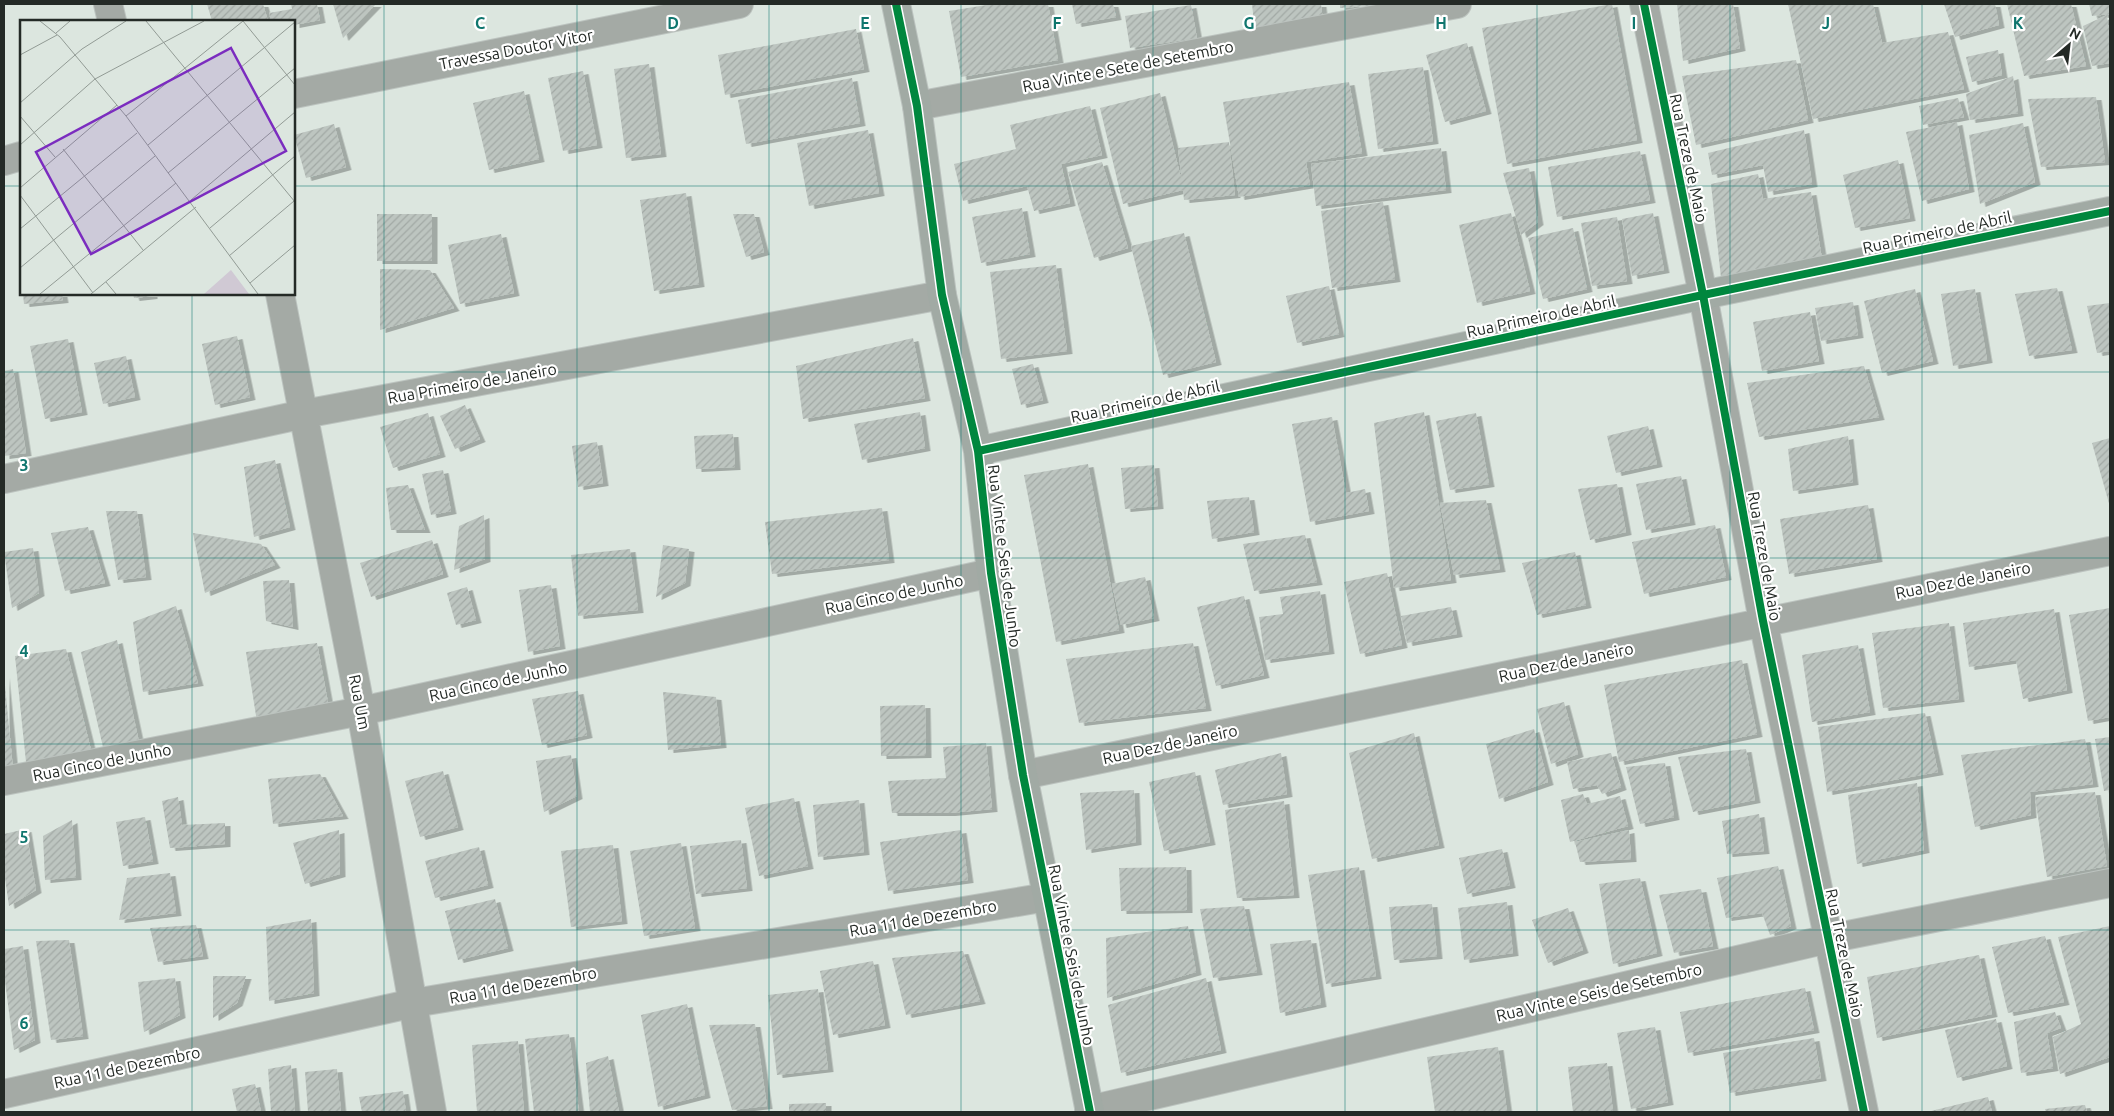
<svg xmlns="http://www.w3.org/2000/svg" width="2114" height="1116" font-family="Ubuntu,sans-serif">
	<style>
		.building { fill: url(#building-hatch); filter: url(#shadow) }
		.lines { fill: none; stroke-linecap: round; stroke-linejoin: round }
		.street-casing { stroke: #bcc3bf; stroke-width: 30 }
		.secondary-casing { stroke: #bcc3bf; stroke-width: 30 }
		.street { stroke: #a4aaa5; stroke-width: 28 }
		.secondary { stroke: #a1aaa4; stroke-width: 28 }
		.cycleway-casing { stroke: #fff; stroke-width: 11 }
		.cycleway { stroke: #00873e; stroke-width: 8 }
		.grid { fill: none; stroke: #0f766e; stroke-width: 1; stroke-opacity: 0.55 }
		.labels { text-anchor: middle; stroke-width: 4.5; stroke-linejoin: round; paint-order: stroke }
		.street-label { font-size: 16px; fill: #242a26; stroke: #fff }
		.inset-road { fill: none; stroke: #929b95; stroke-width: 1 }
		.view { fill: #7b2cbf; fill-opacity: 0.15; stroke: #7b2cbf; stroke-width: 2.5 }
		.inset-edge { fill: none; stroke: #242a26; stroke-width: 2.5 }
		.grid-label { font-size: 16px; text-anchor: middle; font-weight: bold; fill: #0f766e; stroke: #fff; stroke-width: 4.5; stroke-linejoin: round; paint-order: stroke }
	</style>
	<defs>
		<pattern id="building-hatch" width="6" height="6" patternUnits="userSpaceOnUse" patternTransform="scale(1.25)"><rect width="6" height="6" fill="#bdc5c0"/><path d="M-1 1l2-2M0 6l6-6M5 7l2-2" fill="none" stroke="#a2a9a5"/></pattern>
		<filter id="shadow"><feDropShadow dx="5.5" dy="3" stdDeviation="0" flood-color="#0004"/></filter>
	</defs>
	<rect width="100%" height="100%" fill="#dce6df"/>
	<path class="building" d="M207 4H263L268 21H212Z
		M291 4H317L320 20 294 25V21H271L269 13 292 9Z
		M333 4H376L343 38Z
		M993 4H1048L1058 60 961 77 949 11Z
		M1072 4H1113L1116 17 1076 24Z
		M1252 4H1321L1323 22 1255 31Z
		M1340 4H1382V5L1340 8Z
		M1612 4 1637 140 1507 164 1482 28Z
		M1677 4H1733L1740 48 1683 61Z
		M1788 4H1873L1882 43 1948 32 1964 89 1813 119Z
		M1944 4H1995L1999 25 1955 37Z
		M2007 4H2071L2086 66 2024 76Z
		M2089 4H2110V14L2092 16Z
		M1191 5 1197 38 1130 48 1125 16Z
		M2107 15 2108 25H2110V63L2092 66 2083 26Z
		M856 29 864 69 725 95 718 55Z
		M1467 43 1486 111 1445 122 1426 55Z
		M1998 50 2002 75 1972 82 1966 57Z
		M1796 60 1808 120 1696 145 1682 76Z
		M649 64 661 154 626 158 614 69Z
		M1423 67 1433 141 1378 149 1368 74Z
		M583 71 597 145 563 151 548 78Z
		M2013 76 2018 113 1970 120 1966 94Z
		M852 78 860 123 746 144 738 100Z
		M1349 82 1362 153 1306 162 1310 185 1239 197 1223 102Z
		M524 91 539 159 489 170 473 103Z
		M1160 93 1182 182 1178 148 1229 142 1235 195 1184 200 1183 190 1123 204 1100 108Z
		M2096 97 2105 162 2041 167 2028 99Z
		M1958 98 1964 117 1923 125 1919 106Z
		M1090 106 1102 155 1061 164 1070 203 1034 211 1027 186 963 201 954 164 1016 149 1010 125Z
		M1957 122 1969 189 1922 201 1906 132Z
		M2023 123 2035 182 1980 204 1969 135Z
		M334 124 346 167 306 178 294 135Z
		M868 130 879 193 809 206 797 143Z
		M1804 130 1812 184 1768 192 1763 165 1712 175 1708 153Z
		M1441 148 1446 190 1316 206 1311 164Z
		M1640 151 1650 200 1557 217 1548 167Z
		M1898 160 1910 218 1855 228 1843 175Z
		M1102 162 1128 248 1094 258 1068 172Z
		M1529 168 1538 222 1521 235 1503 173Z
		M1758 174 1763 199 1811 192 1822 259 1721 278 1711 184Z
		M686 193 699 284 654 291 640 200Z
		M1383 202 1395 279 1332 288 1321 211Z
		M1022 208 1030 254 981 263 972 217Z
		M1511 213 1530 291 1477 303 1459 225Z
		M1653 213 1664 270 1632 276 1622 219Z
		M377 214H432V261H377Z
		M733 214H754L764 252 746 257Z
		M1617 217 1627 281 1592 286 1581 223Z
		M1573 228 1587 289 1543 299 1528 238Z
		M1184 233 1216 362 1163 375 1131 246Z
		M501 234 514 293 460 304 448 245Z
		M1056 265 1067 351 1001 359 990 272Z
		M380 269 430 270 454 308 380 330Z
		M1329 286 1339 334 1297 343 1286 296Z
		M2057 288 2072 350 2029 356 2015 294Z
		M1915 289 1933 361 1882 373 1864 301Z
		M1975 289 1987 360 1953 366 1941 294Z
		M23 294H62L63 300 24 304Z
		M133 294H152V296L134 298Z
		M1853 302 1858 335 1821 341 1815 308Z
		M2110 303V351L2097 353 2087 306Z
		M1810 312 1819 361 1762 371 1753 322Z
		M237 336 250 397 215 405 202 344Z
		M913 338 925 398 803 419 796 366Z
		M68 339 82 412 45 419 30 346Z
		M126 356 135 397 103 404 94 363Z
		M1033 364 1043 400 1021 405 1012 369Z
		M1864 366 1879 417 1759 437 1747 383Z
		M13 369 26 453 4 456V371Z
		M465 405 480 439 455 449 440 416Z
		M920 412 925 448 862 460 854 424Z
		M1424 412 1451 580 1394 588 1374 423Z
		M428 413 440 454 393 468 380 427Z
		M1476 413 1489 484 1450 490 1436 421Z
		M1332 417 1346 493 1365 489 1369 511 1310 522 1292 424Z
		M1648 426 1657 464 1616 473 1607 436Z
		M733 434 735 467 696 469 694 436Z
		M1848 436 1853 482 1793 491 1788 449Z
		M2110 438V507L2092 443Z
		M597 442 603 483 578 487 572 446Z
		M275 460 290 527 254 537 244 467Z
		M1088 464 1119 630 1056 642 1024 475Z
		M1154 465 1158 506 1125 509 1121 468Z
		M443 470 451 511 431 515 422 474Z
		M1681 476 1690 522 1646 530 1636 484Z
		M1617 484 1626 532 1590 540 1578 489Z
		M408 485 425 530H391L386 488Z
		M1249 497 1254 532 1212 539 1207 501Z
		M1486 500 1500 569 1454 575 1440 503Z
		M1868 505 1877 559 1789 574 1780 519Z
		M882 508 889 560 772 574 765 522Z
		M106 511H137L146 577 118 580Z
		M484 515 485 559 454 570 459 526Z
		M1715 525 1726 577 1644 594 1632 542Z
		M88 527 105 583 65 591 51 533Z
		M193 533 261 544 275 565 205 593Z
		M1305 535 1317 582 1254 591 1243 544Z
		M432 540 443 574 371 597 360 563Z
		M663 545 689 549 685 583 656 597Z
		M33 548 39 593 12 608 4 552Z
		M630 549 638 610 578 616 571 555Z
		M1575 552 1586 605 1537 615 1522 563Z
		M1387 573 1402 645 1360 654 1344 582Z
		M1145 577 1154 618 1121 625 1112 584Z
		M289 580 293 627 266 621 263 581Z
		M551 585 560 646 528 652 519 590Z
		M467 587 476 620 456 625 447 593Z
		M1320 591 1329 651 1265 660 1259 617 1283 614 1280 597Z
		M1244 596 1264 675 1216 686 1197 607Z
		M176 606 198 683 143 692 133 622Z
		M1451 607 1457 634 1407 643 1401 616Z
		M2110 608V717L2088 721 2069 615Z
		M2054 609 2067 690 2023 699 2016 660 1969 667 1963 623Z
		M1949 623 1959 699 1883 708 1872 633Z
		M117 640 139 742 103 747 81 652Z
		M317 643 329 708 257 722 246 652Z
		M1193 643 1206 708 1079 723 1066 659Z
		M1858 645 1870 712 1812 722 1802 655Z
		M66 649 93 758 26 762 15 656Z
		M1742 660 1757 734 1619 762 1604 685Z
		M4 675 13 769 4 770Z
		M578 691 587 735 542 745 532 699Z
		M663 692 716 697 721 745 668 750Z
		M1564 702 1578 754 1551 764 1537 709Z
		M925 705 926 755 881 756 880 706Z
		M1925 713 1938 772 1827 792 1818 727Z
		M1534 729 1548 782 1499 799 1486 744Z
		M1414 733 1439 845 1372 859 1349 753Z
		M2110 737V790L2104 791 2095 739Z
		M2085 739 2093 784 2030 792 2031 815 1975 827 1961 755Z
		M986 743 992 809 950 813H892L888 781 946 778 943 747Z
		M1746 749 1755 800 1693 812 1678 757Z
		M1281 753 1287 794 1223 805 1215 770Z
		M1611 753 1621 787 1602 794 1597 785 1573 789 1567 762Z
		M571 755 577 796 544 812 536 761Z
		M1665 763 1674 817 1640 824 1626 767Z
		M443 771 458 827 420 837 405 781Z
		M1195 772 1210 842 1164 851 1149 782Z
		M320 774 343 816 273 824 268 779Z
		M1917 783 1924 850 1857 864 1848 795Z
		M1134 790 1136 842 1086 850 1080 793Z
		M2095 792 2107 866 2047 877 2035 797Z
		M1583 794 1587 804 1620 796 1628 826 1570 842 1561 800Z
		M178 797 182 825 225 823V844L170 848 162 801Z
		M794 798 808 866 759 876 745 808Z
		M859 800 864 852 818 857 813 805Z
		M1284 801 1294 895 1237 898 1225 810Z
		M1759 814 1764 851 1727 854 1722 821Z
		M145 817 153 861 123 866 116 822Z
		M72 820 76 877 45 880 43 836Z
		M26 829 36 890 9 906 4 871V834Z
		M339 830 340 874 305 884 293 843Z
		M961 830 968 880 888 891 880 842Z
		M1629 830 1631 859 1580 862 1575 842Z
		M741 840 747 888 696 894 690 846Z
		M681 843 695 928 644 936 630 851Z
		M613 845 622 921 571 927 561 851Z
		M479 847 488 885 435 898 425 861Z
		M1502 849 1510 885 1467 894 1459 858Z
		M1778 866 1791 926 1770 935 1762 913 1726 918 1717 878Z
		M1186 867 1187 910 1121 911 1119 868Z
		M1359 867 1376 976 1326 984 1308 875Z
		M170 873 176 913 119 920 127 878Z
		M1640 878 1657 953 1613 964 1599 884Z
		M1701 889 1713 946 1674 953 1659 895Z
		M495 899 508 948 458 960 445 911Z
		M1507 902 1513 953 1464 960 1458 908Z
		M1432 904 1437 956 1394 960 1389 907Z
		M1244 906 1257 972 1213 978 1200 909Z
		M1568 908 1583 950 1548 963 1532 920Z
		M311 919 314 993 269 1001 266 927Z
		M196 925 203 956 158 962 150 928Z
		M1188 926 1196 972 1107 998 1106 938Z
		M2110 926V1057L2060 1074 2053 1037 2081 1024 2058 937Z
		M2045 936 2064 1002 2008 1013 1992 947Z
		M69 940 83 1036 51 1040 36 941Z
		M1311 940 1321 1004 1280 1013 1270 944Z
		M23 946 35 1040 14 1050 4 974V949Z
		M963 951 980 1001 906 1015 892 958Z
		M1979 955 1992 1014 1877 1038 1867 977Z
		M873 961 885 1025 833 1035 820 971Z
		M213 976H246L237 1003 213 1018Z
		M175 978 180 1015 144 1032 138 982Z
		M1206 978 1221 1050 1121 1073 1108 1005Z
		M1805 988 1814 1030 1688 1053 1680 1012Z
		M818 989 828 1069 777 1075 768 995Z
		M687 1004 705 1095 658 1107 641 1015Z
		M2055 1012 2061 1028 2047 1033 2053 1068 2021 1073 2014 1022Z
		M1996 1019 2007 1066 1957 1078 1945 1030Z
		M755 1024 767 1106 732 1110 709 1025Z
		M1655 1027 1668 1102 1631 1109 1617 1033Z
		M569 1034 579 1112H534L525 1039Z
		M1814 1038 1821 1078 1730 1093 1723 1053Z
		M518 1041 524 1112H477L472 1045Z
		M1498 1047 1507 1112H1435L1427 1057Z
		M608 1056 619 1112H590L586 1063Z
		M1607 1063 1613 1112H1573L1568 1067Z
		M291 1065 295 1112H271L268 1069Z
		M337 1069 341 1112H308L305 1072Z
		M255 1084 261 1112H237L232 1089Z
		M403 1091 406 1112H362L359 1097Z
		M1988 1097 1992 1112H1927Z
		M826 1103V1112H789V1104Z
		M2085 1105 2087 1112H2046L2045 1109Z"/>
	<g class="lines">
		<g class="street-casing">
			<path id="street" d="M108 4 112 21
				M1644 4 1703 295 1763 621 1864 1112
				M294 94 739 4
				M917 106 1457 4
				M4 161 21 156
				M280 294 361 711 432 1112
				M4 479 304 414 942 295
				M1023 775 2110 551
				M4 781 361 711 991 573
				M4 1094 414 1003 1047 897
				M1089 1110 1828 939 2110 883"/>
		</g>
		<g class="secondary-casing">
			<path id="secondary" d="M896 4 917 106 942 295 978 451 991 573 1023 775 1090 1112
				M978 451 1703 295 2110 211"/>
		</g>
		<use href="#street" class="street"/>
		<use href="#secondary" class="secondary"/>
		<g class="cycleway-casing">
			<path id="cycleway" d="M896 4 917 106 942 295 978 451 991 573 1023 775 1090 1112
				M1644 4 1703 295 1763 621 1864 1112
				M978 451 1703 295 2110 211"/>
		</g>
		<use href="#cycleway" class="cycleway"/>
	</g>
	<path class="grid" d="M192 4V21M384 4V1112M577 4V1112M769 4V1112M961 4V1112M1153 4V1112M1345 4V1112M1537 4V1112M1730 4V1112M1922 4V1112M4 186H21M294 186H2110M192 294V1112M4 372H2110M4 558H2110M4 744H2110M4 930H2110"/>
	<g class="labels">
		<g class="street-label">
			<text transform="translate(516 49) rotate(-11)" y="6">Travessa Doutor Vitor</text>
			<text transform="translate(1128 66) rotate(-11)" y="6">Rua Vinte e Sete de Setembro</text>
			<text transform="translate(1689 158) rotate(78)" y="6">Rua Treze de Maio</text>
			<text transform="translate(1937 232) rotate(-12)" y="6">Rua Primeiro de Abril</text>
			<text transform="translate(1541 316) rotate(-12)" y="6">Rua Primeiro de Abril</text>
			<text transform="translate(472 383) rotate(-10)" y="6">Rua Primeiro de Janeiro</text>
			<text transform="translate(1145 401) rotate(-12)" y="6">Rua Primeiro de Abril</text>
			<text transform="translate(1005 556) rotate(83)" y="6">Rua Vinte e Seis de Junho</text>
			<text transform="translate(1765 556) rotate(80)" y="6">Rua Treze de Maio</text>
			<text transform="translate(1963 580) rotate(-11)" y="6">Rua Dez de Janeiro</text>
			<text transform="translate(894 594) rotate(-12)" y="6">Rua Cinco de Junho</text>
			<text transform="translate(1566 662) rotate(-12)" y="6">Rua Dez de Janeiro</text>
			<text transform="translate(498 681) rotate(-12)" y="6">Rua Cinco de Junho</text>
			<text transform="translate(360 702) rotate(79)" y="6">Rua Um</text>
			<text transform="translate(1170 744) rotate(-12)" y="6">Rua Dez de Janeiro</text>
			<text transform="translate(102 762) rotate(-11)" y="6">Rua Cinco de Junho</text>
			<text transform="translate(923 918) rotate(-10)" y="6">Rua 11 de Dezembro</text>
			<text transform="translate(1845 953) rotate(78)" y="6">Rua Treze de Maio</text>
			<text transform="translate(1072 955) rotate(79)" y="6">Rua Vinte e Seis de Junho</text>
			<text transform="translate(523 985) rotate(-10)" y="6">Rua 11 de Dezembro</text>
			<text transform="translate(1599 992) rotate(-13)" y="6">Rua Vinte e Seis de Setembro</text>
			<text transform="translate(127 1067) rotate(-12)" y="6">Rua 11 de Dezembro</text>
		</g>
	</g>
	<g transform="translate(20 20)">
		<rect width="275" height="275" fill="#dce6df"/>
		<path d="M211 250 229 274H184Z" fill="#d0c9d4"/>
		<path class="inset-road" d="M20 1 40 17 106 96 238 274M126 1 275 182M223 1 275 65M36 13 50 1M0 35 37 15M0 83 62 29 106 1M0 96 35 137M106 96 223 1M0 125 75 59 184 1M128 125 275 2M43 129 123 230M148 153 275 48M0 168 97 85M0 175 73 273M171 180 275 92M190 208 275 136M0 209 117 113M209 236 274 181M0 248 135 136M86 262 96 274M230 263 275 225M20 274 156 163M71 274 176 187"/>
		<path class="view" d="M211 28 266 131 71 234 16 132Z"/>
		<rect width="275" height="275" class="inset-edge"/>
	</g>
	<g class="grid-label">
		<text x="480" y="29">C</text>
		<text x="673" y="29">D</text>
		<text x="865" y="29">E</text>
		<text x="1057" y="29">F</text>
		<text x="1249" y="29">G</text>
		<text x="1441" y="29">H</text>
		<text x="1634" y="29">I</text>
		<text x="1826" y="29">J</text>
		<text x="2018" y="29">K</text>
		<text x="24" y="471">3</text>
		<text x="24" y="657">4</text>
		<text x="24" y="843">5</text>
		<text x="24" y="1029">6</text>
	</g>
	<rect width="2114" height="1116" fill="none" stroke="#242a26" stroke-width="10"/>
	<g transform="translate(2069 45) rotate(28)" stroke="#ffffff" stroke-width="4" paint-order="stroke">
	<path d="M0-4L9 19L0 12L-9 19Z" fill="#242a26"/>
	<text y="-8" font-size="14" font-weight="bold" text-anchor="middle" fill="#242a26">N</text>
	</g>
</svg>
